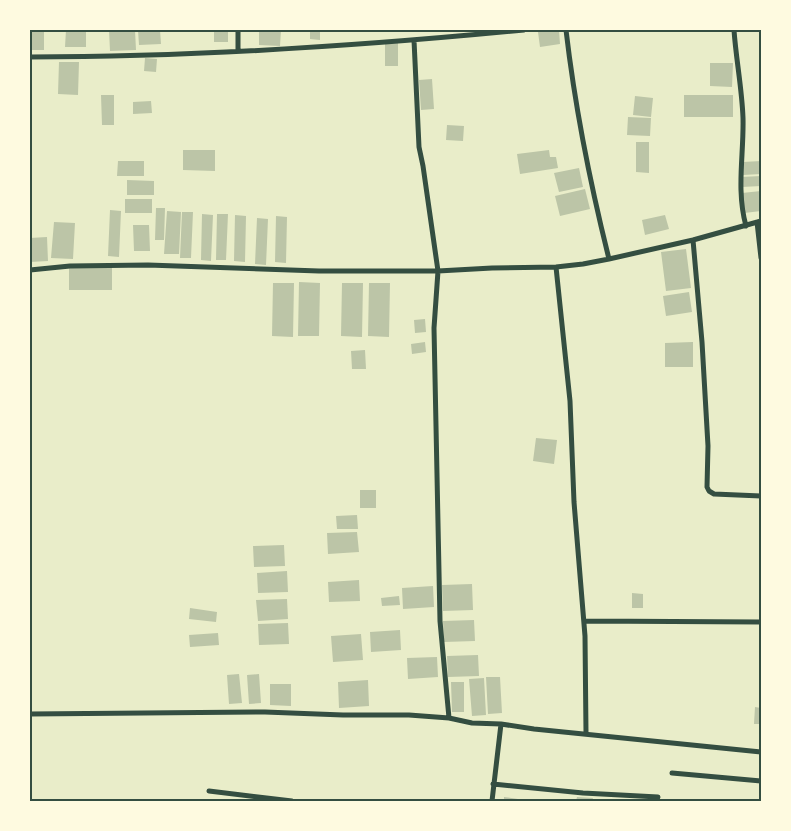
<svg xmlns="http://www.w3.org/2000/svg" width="791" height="831" font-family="'Work Sans',sans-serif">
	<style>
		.building { fill: #bcc5a7 }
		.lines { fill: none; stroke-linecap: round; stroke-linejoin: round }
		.minor { stroke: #344e41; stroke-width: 5 }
		.neatline { fill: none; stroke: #344e41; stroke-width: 2 }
	</style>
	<rect width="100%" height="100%" fill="#e9edc9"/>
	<path class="building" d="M30 30H44V50H30Z
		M66 30H86V47H65Z
		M109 30H135L136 50 110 51Z
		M138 30H160L161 44 139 45Z
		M214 30H228V42H214Z
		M259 30H281L280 46 259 45Z
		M310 30H320V40L310 39Z
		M559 30 560 44 540 47 538 32Z
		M398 43V66H385V44Z
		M145 58 157 59 156 72 144 71Z
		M59 62H79L78 95 58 94Z
		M710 63H733L732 87 710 86Z
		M432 79 434 109 421 110 419 80Z
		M101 95H114V125H102Z
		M684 95H733V117H684Z
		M635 96 653 98 651 117 633 115Z
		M151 101 152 113 133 114V102Z
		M628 117 651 118 650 136 627 135Z
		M447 125 464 126 463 141 446 140Z
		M636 142H649V173L636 172Z
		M183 150H215V171L183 170Z
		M549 150 550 157H556L558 168 520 174 517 154Z
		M118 161H144V176H117Z
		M761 161V174L743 175V162Z
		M579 168 583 187 559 192 554 173Z
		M761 176V186L742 187 741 177Z
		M127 180 154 181V195H127Z
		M585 189 590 209 560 216 555 196Z
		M761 191V211L744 213 742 193Z
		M125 199H152V213H125Z
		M156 208H165L164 240H155Z
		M110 210 121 211 119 257 108 256Z
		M167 211 181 212 179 254H164Z
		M182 212H193L191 258H180Z
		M202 214 213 215 211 261 201 260Z
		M217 214H228L226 260H216Z
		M235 215 246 216 245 262 234 261Z
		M665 215 669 229 645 235 642 220Z
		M276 216 287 217 286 263 275 262Z
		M257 218 268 219 266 265 255 264Z
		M54 222 75 223 73 259 51 258Z
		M133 225H149L150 251H134Z
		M47 237 48 261 30 262V238Z
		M686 249 691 288 666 291 661 252Z
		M69 268H112V290H69Z
		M299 282 320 283 319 336H298Z
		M273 283H294L293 337 272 336Z
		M342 283H363L362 337 341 336Z
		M369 283H390L389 337 368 336Z
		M689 292 692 312 666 316 663 296Z
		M425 319 426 332 415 333 414 320Z
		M425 342 426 352 412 354 411 344Z
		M693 342V367H665V343Z
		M365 350 366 369H352L351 351Z
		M536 438 557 440 554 464 533 461Z
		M360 490H376V508H360Z
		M357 515 358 529H337L336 516Z
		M357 532 359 552 328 554 327 533Z
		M284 545 285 566 254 567 253 546Z
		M287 571 288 592 258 593 257 573Z
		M359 580 360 601 329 602 328 582Z
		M472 584 473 610 443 611 442 585Z
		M433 586 434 607 403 609 402 588Z
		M632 593 643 594V608H632Z
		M399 596 400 605 382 606 381 598Z
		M287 599 288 619 258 621 256 600Z
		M190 608 217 612 216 622 189 619Z
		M474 620 475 641 444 642 443 621Z
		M288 623 289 644 259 645 258 624Z
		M400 630 401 650 371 652 370 632Z
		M218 633 219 645 190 647 189 635Z
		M361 634 363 660 333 662 331 636Z
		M478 655 479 676 448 677 447 656Z
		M437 657 438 677 408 679 407 658Z
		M239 674 242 703 229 704 227 675Z
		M259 674 261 703 249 704 247 675Z
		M486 677H500L502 713 488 714Z
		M484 678 486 715 472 716 469 679Z
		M368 680 369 706 339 708 338 682Z
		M451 682H464V712H452Z
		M270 684H291V706L270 705Z
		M755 707 761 708V724H754Z
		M504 797 518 799V801H504Z
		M577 797 593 798 592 801H576Z"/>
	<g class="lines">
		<path class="minor" d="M238 30V51
			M566 30C575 107 590 183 609 259
			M734 30C736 59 742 89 743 118 744 154 736 190 746 226
			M414 40 419 147 423 166 438 271 434 328 440 621 449 718
			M30 57C195 57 360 46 524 30
			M757 222 761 258
			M693 240 702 342 708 446 707 487 709 491 714 494 761 496
			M556 267 570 401 574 502 585 636 586 733
			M30 270 70 266 148 265 319 271H438L492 268 556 267 583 264 609 259 693 240 761 221
			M584 621 761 622
			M30 714 265 712 343 715H409L449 718 472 723 501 724 534 729 761 752
			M672 773 761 781
			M493 784 583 793 658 797
			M209 791 292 801
			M492 801 501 724"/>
	</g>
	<rect width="791" height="831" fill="none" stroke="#fefae0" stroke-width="62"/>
	<rect x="31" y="31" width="729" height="769" class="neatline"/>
</svg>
